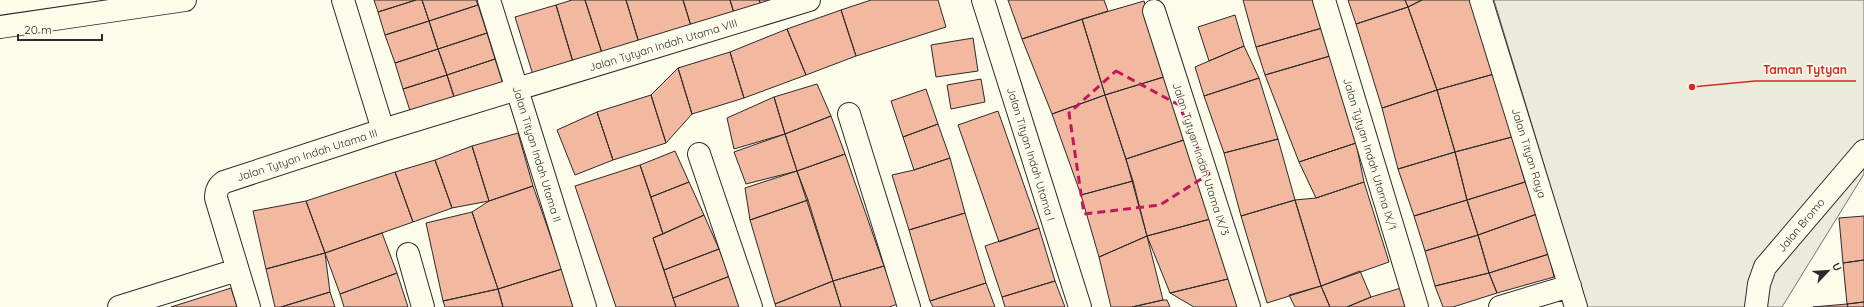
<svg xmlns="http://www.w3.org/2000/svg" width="1864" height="307" font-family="Quicksand,sans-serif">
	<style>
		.green { fill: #ecebdb; stroke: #74746e }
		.building { fill: #f2b8a0; stroke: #2b2b2b }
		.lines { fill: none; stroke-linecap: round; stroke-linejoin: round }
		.minor-casing { stroke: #2b2b2b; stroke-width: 24 }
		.minor { stroke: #fdfbea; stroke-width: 22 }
		.marked { fill: none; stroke: #c2185b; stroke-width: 3; stroke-dasharray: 8 5; stroke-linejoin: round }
		.labels { text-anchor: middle; stroke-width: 3; stroke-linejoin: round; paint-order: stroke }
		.street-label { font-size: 11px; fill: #2b2b2b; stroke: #fdfbea }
		.leader { fill: none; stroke: #d62828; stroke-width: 1.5 }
		.callout-dot { fill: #d62828; stroke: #fdfbea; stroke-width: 1.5 }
		.callout-label { font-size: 12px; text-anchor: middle; font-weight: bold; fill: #d62828; stroke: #fdfbea; stroke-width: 3; stroke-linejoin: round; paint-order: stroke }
	</style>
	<rect width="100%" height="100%" fill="#fdfbea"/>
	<path class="green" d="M1494 0H1864V174L1782 307H1587Z"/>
	<path class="building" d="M374 0H416L378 12Z
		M416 0H422L429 21 385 35 378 12Z
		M422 0H476L478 5 429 21Z
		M572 0H585L602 53 573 62 556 5Z
		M585 0H626L639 43 602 53Z
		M626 0H683L691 26 639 43Z
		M683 0H730L734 13 691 26Z
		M730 0H759L761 5 734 13Z
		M759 0H777L761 5Z
		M871 0H938L946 27 856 56 841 10Z
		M1008 0H1104L1108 11 1022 39Z
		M1243 0H1314L1322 28 1256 47Z
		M1348 0H1405L1408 7 1356 24Z
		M1405 0H1422L1408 7Z
		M1422 0H1473L1494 74 1437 90 1408 7Z
		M1144 1 1167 76 1105 95 1082 19Z
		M478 5 487 33 438 49 429 21Z
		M556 5 573 62 533 75 515 17Z
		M1408 7 1437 90 1382 108 1356 24Z
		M841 10 856 56 806 75 787 29Z
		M1235 15 1244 46 1209 61 1198 27Z
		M1082 19 1105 95 1052 114 1022 39Z
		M429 21 438 49 395 63 385 35Z
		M1322 28 1330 56 1265 75 1256 47Z
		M787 29 806 75 744 98 730 52Z
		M487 33 495 59 447 75 438 49Z
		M973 38 978 71 936 77 931 45Z
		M1244 46 1259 78 1204 96 1195 67Z
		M438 49 447 75 403 89 395 63Z
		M730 52 744 98 692 114 678 68Z
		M1330 56 1356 143 1299 162 1265 75Z
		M495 59 504 87 456 103 447 75Z
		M678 68 692 114 666 143 651 95Z
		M1494 74 1512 137 1455 152 1437 90Z
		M447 75 456 103 412 117 403 89Z
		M1167 76 1190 138 1126 159 1105 95Z
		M1259 78 1278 139 1224 153 1204 96Z
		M981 79 985 102 951 109 947 85Z
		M817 84 831 116 785 134 774 97Z
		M926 89 938 124 903 137 891 101Z
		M1437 90 1455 152 1398 169 1382 108Z
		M651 95 666 143 613 160 597 112Z
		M1105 95 1133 181 1081 195 1052 114Z
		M774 97 785 134 734 149 727 118Z
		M998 111 1039 228 999 242 958 125Z
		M597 112 613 160 575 175 557 130Z
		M831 116 845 154 797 171 785 134Z
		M938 124 950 158 914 170 903 137Z
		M518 133 533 186 489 201 472 146Z
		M785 134 797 171 746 184 734 152Z
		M1512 137 1525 182 1467 200 1455 152Z
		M1190 138 1214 218 1147 236 1126 159Z
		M1278 139 1295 200 1241 216 1224 153Z
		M1356 143 1364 182 1316 198 1299 162Z
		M472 146 489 201 452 208 435 160Z
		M675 151 689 182 651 197 640 165Z
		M1455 152 1467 200 1414 216 1398 169Z
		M845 154 884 266 833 281 797 171Z
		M950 158 965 213 909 230 892 175 914 170Z
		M435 160 452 208 413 222 395 172Z
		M640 165 663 234 653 238 676 307H616L575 186Z
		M797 171 808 200 750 220 745 188Z
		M395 172 413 222 325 253 306 201Z
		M1133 181 1147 236 1099 257 1081 195Z
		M689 182 704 215 663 234 651 197Z
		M1364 182 1389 262 1321 286 1295 200 1316 198Z
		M1525 182 1537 214 1478 235 1467 200Z
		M533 186 562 269 498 289 472 212 489 201Z
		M808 200 833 281 775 304 750 220Z
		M1295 200 1321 286 1267 303 1241 216Z
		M1467 200 1478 235 1425 251 1414 216Z
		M306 201 325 253 266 269 253 211Z
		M472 212 498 289 443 301 426 223Z
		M965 213 986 283 930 301 909 230Z
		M1537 214 1549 254 1489 273 1478 235Z
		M704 215 719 249 664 270 653 238Z
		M1864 216V260L1843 263 1839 218Z
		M1214 218 1236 277 1170 293 1147 236Z
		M1039 228 1055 281 1002 297 985 246Z
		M382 233 397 273 340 294 325 253Z
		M1478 235 1489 273 1435 286 1425 251Z
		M1147 236 1163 300 1132 307H1111L1099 257Z
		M719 249 730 276 673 298 664 270Z
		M325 253 330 292 281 307H275L266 269Z
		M1549 254 1554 277 1497 293 1489 273Z
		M1864 260V302L1847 304 1843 263Z
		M884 266 898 304 889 307H841L833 281Z
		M562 269 573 307H503L498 289Z
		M1360 271 1371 297 1347 307H1330L1321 286Z
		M397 273 408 307H344L340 294Z
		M1489 273 1497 293 1453 307H1443L1435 286Z
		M730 276 742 307H676L673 298Z
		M1236 277 1244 307H1194L1170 293Z
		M833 281 841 307H776L775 304Z
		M1055 281 1065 307H1005L1002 297Z
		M986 283 995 307H933L930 301Z
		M1321 286 1330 307H1295L1289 295Z
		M231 288 237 307H171Z
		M1401 288 1407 307H1347L1371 297Z
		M498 289 503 307H445L443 301Z
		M330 292 335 307H281Z
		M1163 300H1167L1170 307H1132Z
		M1864 302V307H1848L1847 304Z
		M1847 304 1848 307H1813Z"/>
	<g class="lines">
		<g class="minor-casing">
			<path id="minor" d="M343 0 383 130
				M489 0 585 307
				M983 0 1080 307
				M1324 0 1417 307
				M1481 0 1576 307
				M1154 11 1249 307
				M0 27 185 0
				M849 114 909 307
				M699 154 751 307
				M408 254 423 307
				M119 307 237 270
				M249 307 216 198C216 190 218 186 224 182L383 130 809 0
				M1500 307 1570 286
				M1756 307 1759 284 1765 267 1864 151"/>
		</g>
		<use href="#minor" class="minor"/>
	</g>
	<path class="marked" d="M1116 71 1179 105 1209 174 1160 205 1084 214 1069 113Z"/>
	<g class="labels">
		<g class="street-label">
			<text transform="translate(663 45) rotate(-17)" y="4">Jalan Tytyan Indah Utama VIII</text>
			<text transform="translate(1529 153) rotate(73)" y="4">Jalan Tityan Raya</text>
			<text transform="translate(537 154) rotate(73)" y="4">Jalan Tityan Indah Utama II</text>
			<text transform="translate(1031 154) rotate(73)" y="4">Jalan Tityan Indah Utama I</text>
			<text transform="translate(1370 154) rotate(73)" y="4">Jalan Tytyan Indah Utama IX/1</text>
			<text transform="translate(307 155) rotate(-18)" y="4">Jalan Tytyan Indah Utama III</text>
			<text transform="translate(1201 159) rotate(72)" y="4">Jalan Tytyan Indah Utama IX/3</text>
			<text transform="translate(1801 225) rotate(-50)" y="4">Jalan Bromo</text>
		</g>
	</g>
	<path class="leader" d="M1692 87L1755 81H1856"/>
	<circle class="callout-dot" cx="1692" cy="87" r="4"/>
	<g class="callout-label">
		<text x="1805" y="74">Taman Tytyan</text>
	</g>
	<g transform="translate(1828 271) rotate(65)" stroke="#fdfbea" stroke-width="3" paint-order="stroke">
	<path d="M0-3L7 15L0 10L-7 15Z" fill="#2b2b2b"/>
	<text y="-6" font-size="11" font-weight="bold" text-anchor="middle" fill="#2b2b2b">U</text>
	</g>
	<path d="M18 34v6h84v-6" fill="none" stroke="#2b2b2b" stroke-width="2"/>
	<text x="24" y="34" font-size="12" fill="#2b2b2b" stroke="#fdfbea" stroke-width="3" paint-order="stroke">20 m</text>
</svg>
